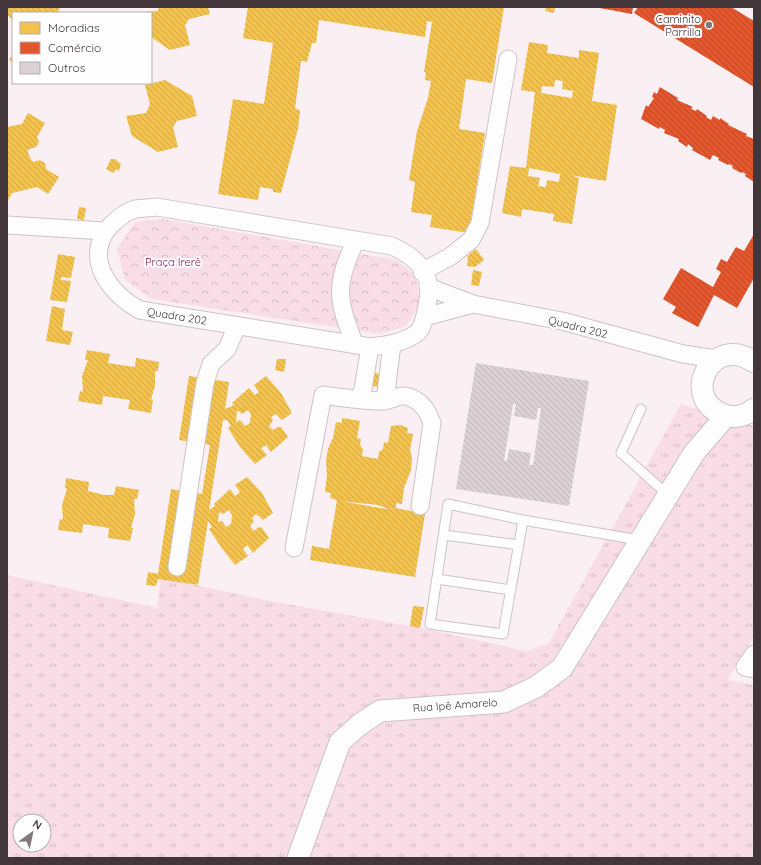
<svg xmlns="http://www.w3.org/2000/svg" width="761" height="865" font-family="Quicksand,sans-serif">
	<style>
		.grass { fill: url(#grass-tufts); fill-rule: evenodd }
		.park { fill: url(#park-crowns) }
		.homes { fill: url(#homes-back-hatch); fill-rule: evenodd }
		.shops { fill: url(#shops-back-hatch) }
		.building { fill: url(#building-back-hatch); fill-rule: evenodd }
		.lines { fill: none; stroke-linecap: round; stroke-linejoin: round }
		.service-casing { stroke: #cdc3c6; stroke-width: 11 }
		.minor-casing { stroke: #cdc3c6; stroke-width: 19 }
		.tertiary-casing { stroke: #cdc3c6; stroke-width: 23 }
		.service { stroke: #fefdfd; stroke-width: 9 }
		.minor { stroke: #fefdfd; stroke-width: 17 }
		.tertiary { stroke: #fefdfd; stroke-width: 21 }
		.poi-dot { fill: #82777b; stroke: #fefefe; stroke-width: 1.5 }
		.labels { text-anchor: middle; stroke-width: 4; stroke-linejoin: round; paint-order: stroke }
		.poi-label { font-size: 11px; fill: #42363a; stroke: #fefefe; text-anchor: end }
		.park-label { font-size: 11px; fill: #7f2250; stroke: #fefefe }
		.street-label { font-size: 11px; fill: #42363a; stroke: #fefefe }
	</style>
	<defs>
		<pattern id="grass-tufts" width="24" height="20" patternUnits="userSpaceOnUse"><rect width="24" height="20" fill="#f8dce6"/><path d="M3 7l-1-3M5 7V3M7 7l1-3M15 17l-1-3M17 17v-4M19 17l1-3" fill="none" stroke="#d6bdc6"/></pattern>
		<pattern id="park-crowns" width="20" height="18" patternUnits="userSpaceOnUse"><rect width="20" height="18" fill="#f8dce6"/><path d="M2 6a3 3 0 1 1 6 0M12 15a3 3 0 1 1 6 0" fill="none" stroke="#d6bdc6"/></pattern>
		<pattern id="homes-back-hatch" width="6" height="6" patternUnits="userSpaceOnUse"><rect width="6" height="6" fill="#f2c14e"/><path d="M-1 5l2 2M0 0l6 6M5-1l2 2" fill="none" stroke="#d1a645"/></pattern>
		<pattern id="shops-back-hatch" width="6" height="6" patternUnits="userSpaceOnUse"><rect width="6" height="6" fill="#e4572e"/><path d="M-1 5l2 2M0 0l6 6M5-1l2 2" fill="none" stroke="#ba4928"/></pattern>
		<pattern id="building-back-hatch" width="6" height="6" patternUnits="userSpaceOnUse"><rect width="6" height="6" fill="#dbd1d4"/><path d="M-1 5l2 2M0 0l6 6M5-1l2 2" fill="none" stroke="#bdb4b7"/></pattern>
	</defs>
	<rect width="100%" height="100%" fill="#faf0f3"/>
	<path class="grass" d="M681 404 754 426V636L727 680 754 685V858H7V575L157 608 161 578 276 602 421 628 527 651 549 643ZM20 821H44V845H20Z"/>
	<path class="park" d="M162 219 396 260 416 275 420 304 406 326 380 334 152 299 125 280 117 249 135 222Z"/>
	<path class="homes" d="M7 7H60V8L57 13H13V21L7 14Z
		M159 7H208L210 14 189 19 185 25 190 45 170 50 151 37V13L145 12 158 11Z
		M248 7H504L492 83 466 79 459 129 485 133 469 233 430 227 432 215 411 212 415 182 409 180 417 131 428 98 431 81 425 80 426 72H424L432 22 427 21 425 37 319 20 316 43H312L307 62 301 61 295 109 300 110 298 129 281 193 273 192V189L260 187 258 200 218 194 233 99 264 104 273 43 243 38Z
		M546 7H555L554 13 545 11Z
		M529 42 548 45 547 53 579 58V50L599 53 592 101 617 105 606 181 570 175 579 178 572 224 553 221 554 214 522 209 521 217 502 213 510 166 526 168 535 92 521 90ZM555 80 563 81 562 89 573 91 572 98 541 93 542 86 554 87ZM529 168 560 174 559 182 547 180 546 187 538 186 540 178 528 176Z
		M13 54V63L9 60Z
		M165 80 192 96 197 116 177 121 173 127 178 147 158 152 132 136 126 116 146 113 150 104 145 85Z
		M28 113 45 123 37 137 39 142 36 147 27 150 31 160 34 162 39 160 45 163 46 169 59 177 48 194 37 187 12 193 7 202V127L22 124Z
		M111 159H115L121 164 119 171 116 169 114 173 106 169Z
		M79 207 86 208 84 220 77 219Z
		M476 249 484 260 475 267 467 266 468 258 467 256Z
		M58 254 75 257 71 278 61 277V280L71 281 67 302 50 300Z
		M473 270 482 272 479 286 471 285Z
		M52 306 65 309 62 330 73 332 70 345 46 341Z
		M87 350 110 354 108 363 114 364 135 367 136 358 159 362 158 371H155V386L151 399 153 400 151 413 128 409 130 400 103 396 102 405 78 401 80 391 83 392 82 376 88 360H85Z
		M277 359H286L284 372 275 370Z
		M376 373 382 375 384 388 367 385 372 374Z
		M189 376 229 382 225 409 234 405 232 403 249 388 255 395 259 392 254 385 266 376 281 393 292 413 282 420 276 414 271 417 273 420 269 426 273 430 278 427H281L288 437 271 452 266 445 261 448 267 455 255 464 240 447 228 428 231 426 227 420H223L209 510 215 506 214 504 230 489 235 496 240 492 235 485 247 477 262 493 273 513 263 520 256 514 252 518 254 521 250 526 254 531 259 527 262 528 269 538 253 553 247 545 243 549 248 556 235 565 221 547 209 529 212 527 208 521 198 585 158 579 156 586 146 585 148 572 158 574 171 489 202 494 210 445 179 440ZM237 410 242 414 248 410 251 414 250 423 245 426 241 421 239 420 236 423ZM229 510 232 515 231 524 226 527 222 521 218 522 219 512 223 514Z
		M342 418 360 421 357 438 361 439 360 445 363 449 362 456 378 459 379 452 383 449 384 442 388 443 391 426 400 425 408 428 407 433 413 434 410 450 412 458 411 470 404 488 402 504 396 503V508H392L388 509 378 505 340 501 386 509 396 508 425 514 415 577 310 560 312 546 329 549 337 500 330 498 331 493 325 492 327 476 326 461 328 449 333 438 336 422 342 423Z
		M66 478 89 482 88 491 104 495H114L116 486 139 490 137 499H134L135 514 131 528H133L130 541 108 538 109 528 103 527 83 524 82 533 58 530 60 519 63 520 62 505 67 489 65 488Z
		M413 606 424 607 420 628 410 626Z"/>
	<path class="shops" d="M594 7H633L632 14Z
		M638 7H731L754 21V87L634 13Z
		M660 87 678 98 677 100 693 107 691 109 696 111 697 109 707 116 706 117 711 120 713 116 720 120V118L729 124 728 125 747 134 746 136 754 139V182L745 176 746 174 742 172 741 173 732 168 733 166 729 164 728 165 718 160 719 158 713 155 710 160 692 150 693 148 688 144 687 147 678 141 679 139 664 133 665 130 660 127 659 129 641 119 646 105 648 107 654 98 652 97 654 92 657 94Z
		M754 234V278L737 308 714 295 698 327 672 313 676 307 663 299 681 268 713 287 721 272 716 269 721 259 727 262 736 247 744 251Z"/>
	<path class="building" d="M476 363 589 381 569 506 456 489ZM513 404H516L514 416 536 420 538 408H541L533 465H529L531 453 509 449 507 461H504Z"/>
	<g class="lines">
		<g class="service-casing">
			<path id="service" d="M641 409 621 453 668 495
				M523 520 503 634 430 624 448 504 523 520 639 540
				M444 535 519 545
				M437 579 511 590"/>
		</g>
		<g class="minor-casing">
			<path id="minor" d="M157 207 392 246C407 253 425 265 428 282 430 291 428 302 426 310 425 317 422 329 417 333 403 343 387 345 370 347L140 310C110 294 82 258 110 226 117 219 125 212 135 209 142 208 150 208 157 207Z
				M7 225 105 231
				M422 272 451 256 471 240 480 223 508 59
				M428 287 473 304 562 321 683 354 716 359
				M425 317 473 304
				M355 345C337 299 334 286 356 240
				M361 400 370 347
				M385 401 392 344
				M294 548 323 395C343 398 364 401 384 401 391 400 399 395 405 396 420 399 428 411 432 423L420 506
				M177 567 205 383 211 364 227 349 237 326
				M754 654 745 667 754 669"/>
		</g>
		<g class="tertiary-casing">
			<path id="tertiary" d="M754 362C713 333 679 396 722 414 733 419 745 416 754 409
				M298 858 340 742 359 725 380 711 504 702 536 687 562 668 694 453 726 416"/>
		</g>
		<use href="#service" class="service"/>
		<use href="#minor" class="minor"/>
		<use href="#tertiary" class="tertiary"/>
	</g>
	<circle class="poi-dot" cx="709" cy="25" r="4"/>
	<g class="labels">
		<g class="poi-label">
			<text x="701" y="23">Caminito<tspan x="701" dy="13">Parrilla</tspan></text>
		</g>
		<g class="park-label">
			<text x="173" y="266">Praça Irerê</text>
		</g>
		<g class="street-label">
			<text transform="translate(177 316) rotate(9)" y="4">Quadra 202</text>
			<text transform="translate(578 327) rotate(14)" y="4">Quadra 202</text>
			<text transform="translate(455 705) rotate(-4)" y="4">Rua Ipê Amarelo</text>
		</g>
	</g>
	<rect width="761" height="865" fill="none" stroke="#42363a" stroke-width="16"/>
	<rect x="12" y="12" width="140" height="72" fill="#fefefe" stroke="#b3aeb0"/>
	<rect x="20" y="22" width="20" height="12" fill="#f2c14e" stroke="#b3aeb0"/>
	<text x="48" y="32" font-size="12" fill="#42363a">Moradias</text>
	<rect x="20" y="42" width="20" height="12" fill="#e4572e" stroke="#b3aeb0"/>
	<text x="48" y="52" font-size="12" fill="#42363a">Comércio</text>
	<rect x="20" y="62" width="20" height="12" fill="#dbd1d4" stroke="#b3aeb0"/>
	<text x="48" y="72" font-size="12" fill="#42363a">Outros</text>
	<g transform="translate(32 833) rotate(33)"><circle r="19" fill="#fefefe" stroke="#b3aeb0"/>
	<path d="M0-3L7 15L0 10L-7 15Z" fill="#82777b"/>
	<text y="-6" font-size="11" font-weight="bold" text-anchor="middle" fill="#42363a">N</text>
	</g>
</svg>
